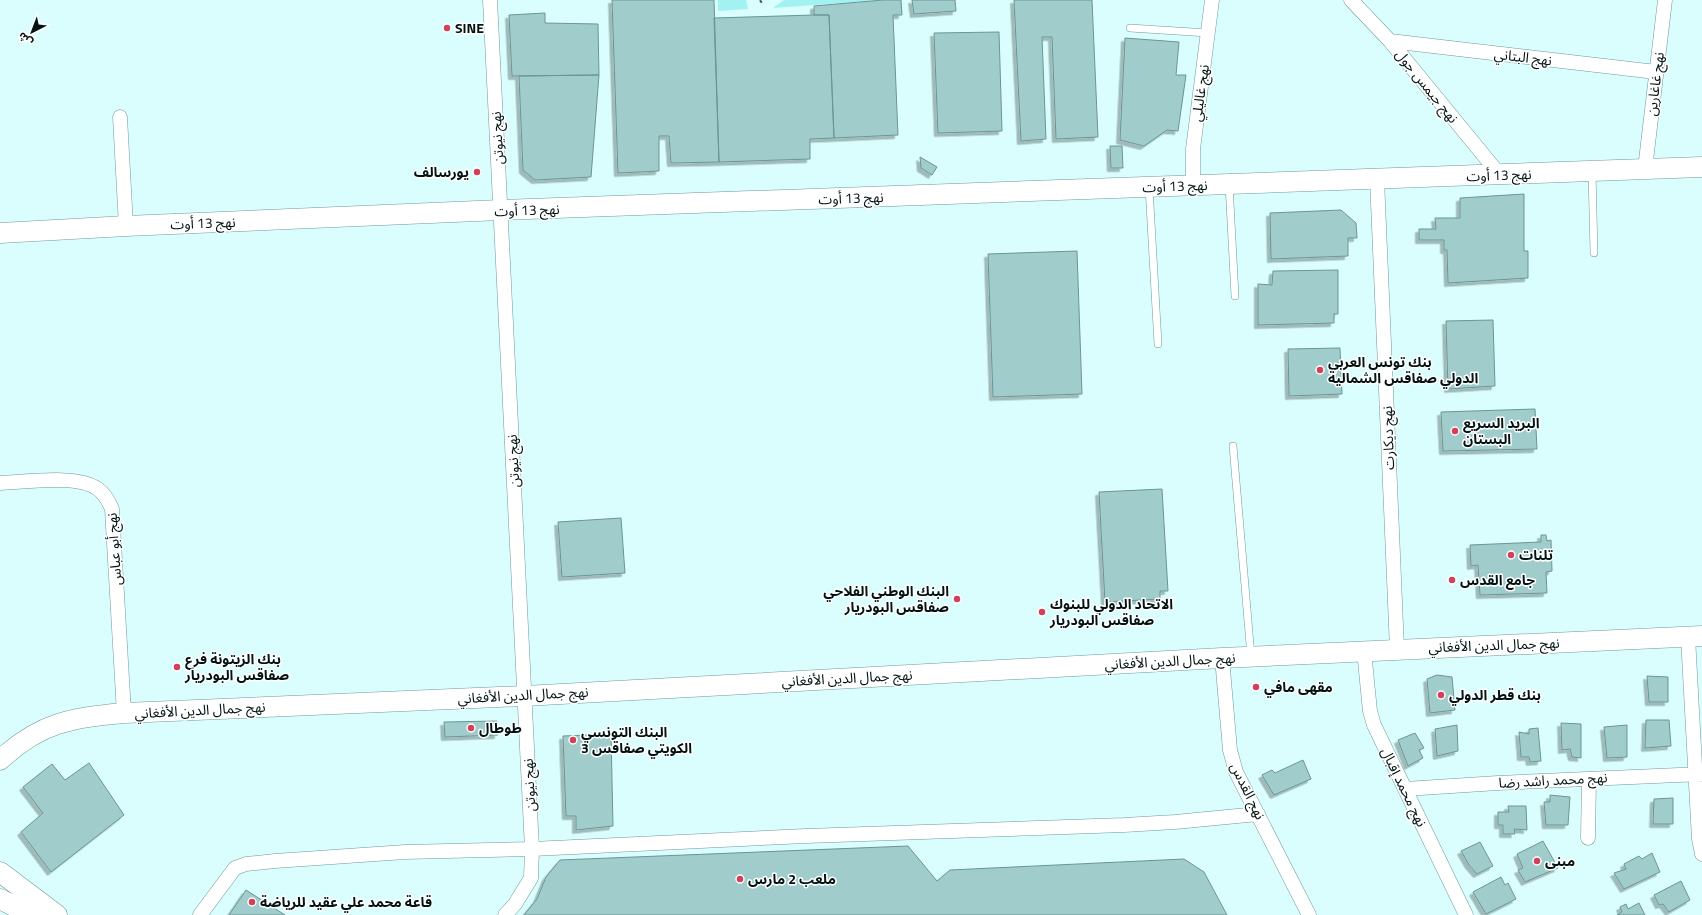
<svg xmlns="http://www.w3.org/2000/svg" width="1702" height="915" font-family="'Titillium Web','Noto Sans Arabic',sans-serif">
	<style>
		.green { fill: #a1f2f1 }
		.building { fill: #a0cccb; stroke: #6b9595; filter: url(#shadow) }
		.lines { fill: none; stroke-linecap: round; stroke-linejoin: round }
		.service-casing { stroke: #6e9998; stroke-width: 8 }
		.minor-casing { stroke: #6e9998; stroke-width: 15 }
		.secondary-casing { stroke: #6e9998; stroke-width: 21 }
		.service { stroke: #fff; stroke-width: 7 }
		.minor { stroke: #fff; stroke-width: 14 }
		.secondary { stroke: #fff; stroke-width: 20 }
		.rail { stroke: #425858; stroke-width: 3; stroke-dasharray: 2 4; stroke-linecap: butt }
		.poi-dot { fill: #d14159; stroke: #fff; stroke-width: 1.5 }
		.labels { text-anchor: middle; stroke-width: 3; stroke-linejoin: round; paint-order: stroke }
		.poi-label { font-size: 14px; font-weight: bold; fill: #031313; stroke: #fff; text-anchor: start }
		.street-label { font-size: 14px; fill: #031313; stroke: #fff }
	</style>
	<defs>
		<filter id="shadow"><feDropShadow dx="-3.5" dy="3.5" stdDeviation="0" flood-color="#0004"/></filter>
	</defs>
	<rect width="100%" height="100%" fill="#dafefe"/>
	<path class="green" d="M718 0H746L748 9 718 11Z
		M784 0H883L773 8Z"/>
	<path class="building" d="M612 0H714L719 162 671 163 669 136H659V171L618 173Z
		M883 0H901L902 15H893L898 135 834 138 829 15H814V6Z
		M912 0H955L956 11 914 14Z
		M1014 0H1092L1098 137 1056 139 1052 37H1042L1046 139 1021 141Z
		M545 13V23L598 24 599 75 512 76 509 15Z
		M814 15H829L834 138 810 139V159L719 162 714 18Z
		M999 32 1002 131 938 133 934 33Z
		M1125 38 1179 42 1176 75H1186L1178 131 1167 130 1144 146 1120 140Z
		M599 75 591 177 535 180 523 170 519 76Z
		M1110 146H1122L1123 168H1111Z
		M920 157 937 167 932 175 921 168Z
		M1524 194V251H1528V278L1448 283 1447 250H1444V240H1419V229H1436L1435 218H1460V198Z
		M1341 210 1356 223 1357 238H1348V256L1271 259 1270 213Z
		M1077 251 1082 394 993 397 988 254Z
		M1338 270V314H1334V323L1258 325V284L1272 285 1273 271Z
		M1493 320 1495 386 1448 389 1446 321Z
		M1340 348 1342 394 1289 396 1288 349Z
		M1535 409 1537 449 1443 451 1441 412Z
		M1162 489 1168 591H1160V599L1105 602 1099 492Z
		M621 518 625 573 562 577 558 522Z
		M1541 535H1546L1547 541 1551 540 1552 571 1546 572 1547 593 1480 595 1478 565 1471 566 1470 545 1541 542Z
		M1437 675 1452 677 1455 710 1430 713 1427 679Z
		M1647 676 1668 677V702H1649Z
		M1646 720H1669L1671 746 1645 748Z
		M497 721 498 735 445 737 444 722Z
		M1561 723 1581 724V758L1572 757 1570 749 1562 750Z
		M1457 725 1458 751 1437 756 1435 729Z
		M1627 725V757L1607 758 1604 727Z
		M1538 728 1541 761 1530 762 1529 757H1521L1519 732 1529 734V729Z
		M1415 733 1424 748 1419 750 1423 758 1408 766 1398 740Z
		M611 734 613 826 576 830V816H566L563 736Z
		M1303 760 1311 779 1274 795 1262 775 1272 770 1275 773Z
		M89 763 124 815 51 872 21 832 43 813 23 787 52 764 65 780Z
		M1550 795 1570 797 1568 825H1546L1544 802H1550Z
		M1673 798V824H1653L1654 799Z
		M1508 806H1526L1527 830 1514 829 1515 834H1503V825H1498V812H1509Z
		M1543 841 1558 868 1525 882 1518 870 1523 868 1517 854Z
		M1480 842 1493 866 1477 874 1469 865 1461 851Z
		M908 846 937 881 950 870 1184 859 1204 872 1227 915H524L537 899 546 877 560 860Z
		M1652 853 1660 872 1624 889 1614 873 1626 869 1624 864 1639 856 1642 859Z
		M1501 877 1505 885 1508 883 1516 899 1486 914 1473 892Z
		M1681 881 1690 900 1669 912 1663 904 1659 905 1654 895Z
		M246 890 285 915H229Z
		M1639 903 1645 915H1617L1622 912 1620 907 1626 904 1628 909Z"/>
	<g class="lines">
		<g class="service-casing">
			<path id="service" d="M1130 28 1208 33
				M1592 172 1594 253
				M1229 184 1235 296
				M1149 187 1158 344
				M1233 446 1251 656"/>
		</g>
		<g class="minor-casing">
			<path id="minor" d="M490 0 532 849 531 878 515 904 505 915
				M1351 0 1390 41 1499 174
				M1390 41 1656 72
				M120 117 126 226
				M1645 169 1665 0
				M1377 179 1397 649
				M1193 186V149L1212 0
				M0 483C27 482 77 474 98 489 105 494 109 502 112 509L124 713
				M1688 637 1699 839 1702 854
				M1364 651 1370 711 1374 725 1466 915
				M1222 658 1230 750 1236 772 1309 915
				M1405 789 1498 783 1702 774
				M1588 838 1589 779
				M200 915 235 868 246 864 275 861 405 852 532 849 806 836 1124 825 1175 822 1258 814"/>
		</g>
		<g class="secondary-casing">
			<path id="secondary" d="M0 233 126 226 501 210 1702 167
				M0 760C41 722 71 718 124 713L524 696 1222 658 1702 636
				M0 872 57 915
				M0 899 31 915"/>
		</g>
		<use href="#service" class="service"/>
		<use href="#minor" class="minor"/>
		<use href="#secondary" class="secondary"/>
		<path class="rail" d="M760 2 763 0"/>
	</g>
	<g class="poi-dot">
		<circle cx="447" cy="28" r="4"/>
		<circle cx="477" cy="172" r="4"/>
		<circle cx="1320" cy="370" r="4"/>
		<circle cx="1455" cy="431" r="4"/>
		<circle cx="1511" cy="555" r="4"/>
		<circle cx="1452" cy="580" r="4"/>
		<circle cx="957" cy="599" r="4"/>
		<circle cx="1042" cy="612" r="4"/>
		<circle cx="177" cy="667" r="4"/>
		<circle cx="1256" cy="687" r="4"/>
		<circle cx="1441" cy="695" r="4"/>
		<circle cx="471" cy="728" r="4"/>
		<circle cx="573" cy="740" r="4"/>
		<circle cx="1537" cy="861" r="4"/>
		<circle cx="740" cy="879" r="4"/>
		<circle cx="252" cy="902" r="4"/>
	</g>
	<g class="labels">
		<g class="poi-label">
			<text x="455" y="33">SINE</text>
			<text x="469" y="177" text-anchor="end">يورسالف</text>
			<text x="1328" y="367">بنك تونس العربي<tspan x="1328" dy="16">الدولي صفاقس الشمالية</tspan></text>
			<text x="1463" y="428">البريد السريع<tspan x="1463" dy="16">البستان</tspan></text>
			<text x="1519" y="560">تلنات</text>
			<text x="1460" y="585">جامع القدس</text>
			<text x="949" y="596" text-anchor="end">البنك الوطني الفلاحي<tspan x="949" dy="16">صفاقس البودريار</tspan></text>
			<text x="1050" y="609">الاتحاد الدولي للبنوك<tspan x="1050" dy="16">صفاقس البودريار</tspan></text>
			<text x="185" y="664">بنك الزيتونة فرع<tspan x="185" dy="16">صفاقس البودريار</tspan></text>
			<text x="1264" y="692">مقهى مافي</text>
			<text x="1449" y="700">بنك قطر الدولي</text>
			<text x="479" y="733">طوطال</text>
			<text x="581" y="737">البنك التونسي<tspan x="581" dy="16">الكويتي صفاقس 3</tspan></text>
			<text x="1545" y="866">مبنى</text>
			<text x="748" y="884">ملعب 2 مارس</text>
			<text x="260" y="907">قاعة محمد علي عقيد للرياضة</text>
		</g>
		<g class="street-label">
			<text transform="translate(1523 57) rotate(7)" y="5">نهج البتاني</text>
			<text transform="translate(1655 84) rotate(-83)" y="5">نهج غاغارين</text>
			<text transform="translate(1427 86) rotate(51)" y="5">نهج جيمس جول</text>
			<text transform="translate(1200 93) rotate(-82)" y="5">نهج غاليلي</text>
			<text transform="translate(497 138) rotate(-93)" y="5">نهج نيوتن</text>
			<text transform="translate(1499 175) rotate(-2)" y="5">نهج 13 أوت</text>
			<text transform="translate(1175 186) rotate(-2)" y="5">نهج 13 أوت</text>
			<text transform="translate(851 198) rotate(-2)" y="5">نهج 13 أوت</text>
			<text transform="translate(527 210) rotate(-2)" y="5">نهج 13 أوت</text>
			<text transform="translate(203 223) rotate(-2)" y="5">نهج 13 أوت</text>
			<text transform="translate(1388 438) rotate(-92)" y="5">نهج ديكارت</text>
			<text transform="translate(513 461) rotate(-93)" y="5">نهج نيوتن</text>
			<text transform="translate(114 549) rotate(-94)" y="5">نهج أبو عباس</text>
			<text transform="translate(1494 645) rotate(-2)" y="5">نهج جمال الدين الأفغاني</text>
			<text transform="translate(1170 661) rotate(-3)" y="5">نهج جمال الدين الأفغاني</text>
			<text transform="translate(847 678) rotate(-3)" y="5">نهج جمال الدين الأفغاني</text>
			<text transform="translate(523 695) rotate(-3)" y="5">نهج جمال الدين الأفغاني</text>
			<text transform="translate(200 710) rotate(-3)" y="5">نهج جمال الدين الأفغاني</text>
			<text transform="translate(1553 780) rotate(-3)" y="5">نهج محمد راشد رضا</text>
			<text transform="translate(529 785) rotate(-93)" y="5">نهج نيوتن</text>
			<text transform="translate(1404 787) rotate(64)" y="5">نهج محمد إقبال</text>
			<text transform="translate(1248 791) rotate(64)" y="5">نهج القدس</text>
		</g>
	</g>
	<g transform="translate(32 32) rotate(222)" stroke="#ffffff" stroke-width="3" paint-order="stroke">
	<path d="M0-3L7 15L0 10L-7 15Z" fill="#031313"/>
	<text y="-6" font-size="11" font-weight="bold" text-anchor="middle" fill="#031313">ش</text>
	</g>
</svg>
